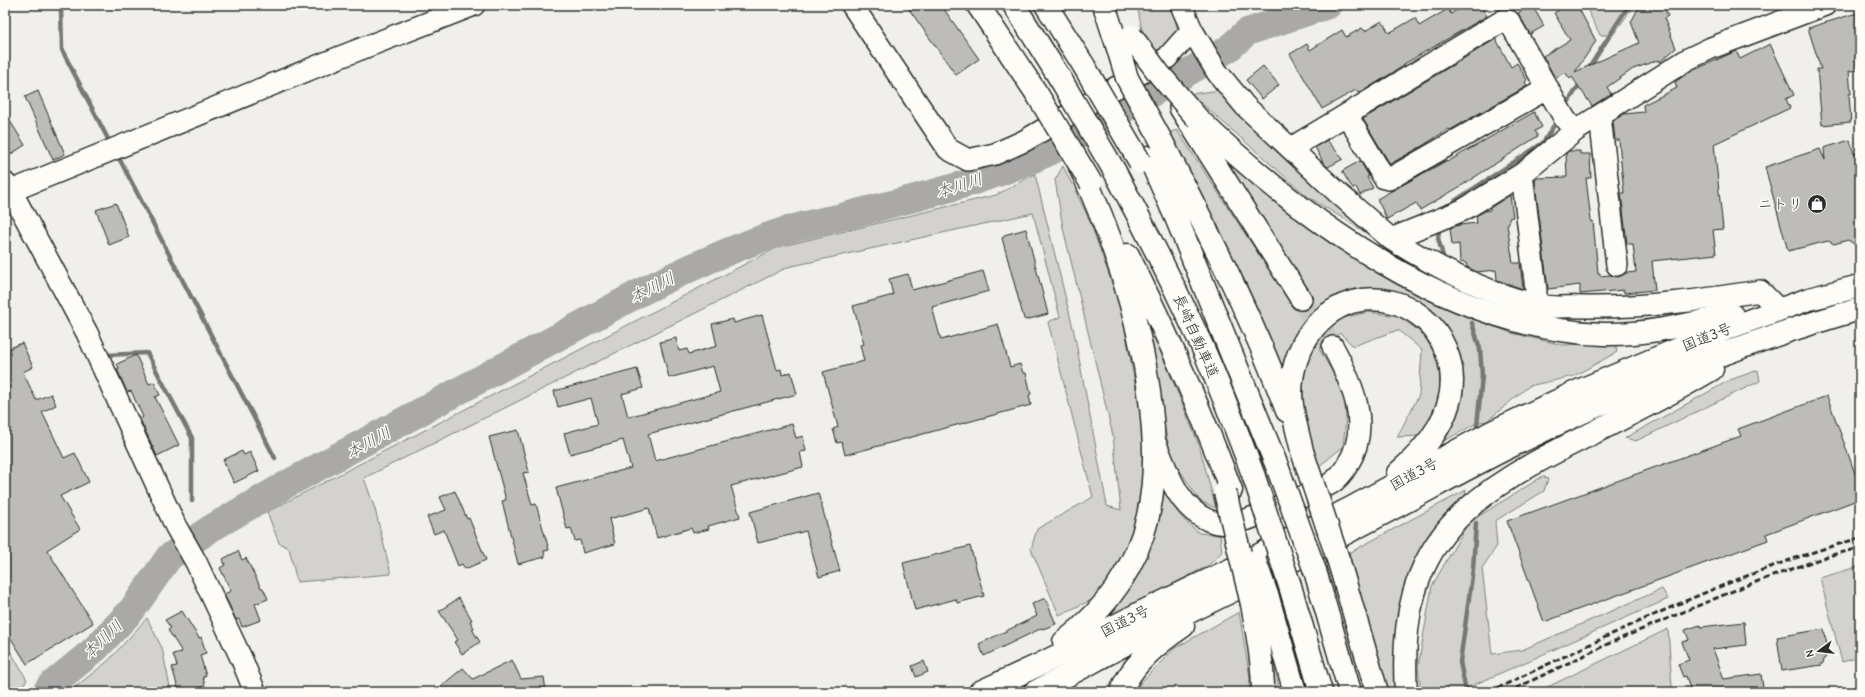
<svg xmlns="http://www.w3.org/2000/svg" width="1865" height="697" font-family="'Comic Neue','Klee One',sans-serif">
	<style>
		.green { fill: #d3d2cf; stroke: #7f7e7d }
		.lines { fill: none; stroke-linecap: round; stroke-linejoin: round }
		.stream { stroke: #777775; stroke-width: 4.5 }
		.river { stroke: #aaa9a7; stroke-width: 28 }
		.building { fill: #bdbcb8; stroke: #2b2b2b }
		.minor-tunnel { stroke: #c9c8c5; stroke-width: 21; stroke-dasharray: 21 10; stroke-linecap: butt }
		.minor-casing { stroke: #2b2b2b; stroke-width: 24 }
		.highway-casing { stroke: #2b2b2b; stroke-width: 25 }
		.minor { stroke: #fdfcf7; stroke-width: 21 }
		.highway { stroke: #fdfcf7; stroke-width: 22 }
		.rail { stroke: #2b2b2b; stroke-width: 3; stroke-dasharray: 6 3; stroke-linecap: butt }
		.highway-bridge-casing { stroke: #2b2b2b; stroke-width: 25; stroke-linecap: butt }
		.highway-bridge { stroke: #fdfcf7; stroke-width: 22 }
		.labels { text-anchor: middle; stroke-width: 3; stroke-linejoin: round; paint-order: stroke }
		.poi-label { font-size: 15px; fill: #2b2b2b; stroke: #fdfcf7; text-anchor: end }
		.street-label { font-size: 15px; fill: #2b2b2b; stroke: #fdfcf7 }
		.water-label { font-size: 16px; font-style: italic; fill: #575756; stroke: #fdfcf7 }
	</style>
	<rect width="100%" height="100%" fill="#f0efeb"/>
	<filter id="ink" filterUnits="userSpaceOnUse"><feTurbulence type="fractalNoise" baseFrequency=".025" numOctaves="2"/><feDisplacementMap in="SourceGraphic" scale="8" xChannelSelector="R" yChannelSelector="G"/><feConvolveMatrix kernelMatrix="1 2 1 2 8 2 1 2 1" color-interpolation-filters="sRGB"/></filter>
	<g filter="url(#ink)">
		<path class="green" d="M1137 5H1172L1178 32 1158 54 1142 30Z
			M1585 5H1636L1633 7 1613 35H1600Z
			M1220 90 1421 267 1307 196 1191 94Z
			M1177 130 1294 308 1312 297 1210 148 1331 244 1438 303 1511 333 1563 345 1615 343 1617 352 1574 376 1529 386 1487 421 1479 422 1440 443 1459 404 1461 374 1398 296 1349 291 1319 305 1293 338 1282 374 1168 133Z
			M1063 166 1089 219 1121 308 1140 411 1146 479 1136 523 1120 561 1098 597 1059 615 1031 549 1037 529 1093 497 1048 322 1060 317 1033 213 788 267 364 478 375 509 391 574 297 582 289 548 279 543 267 512 778 247 996 195 1035 174 1074 332 1107 506 1121 510 1113 436 1063 228 1055 180Z
			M1143 308 1199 445 1216 508 1200 501 1171 457 1160 407Z
			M1368 312 1398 316 1422 333 1439 360 1440 397 1421 436 1397 437 1419 395 1422 350 1398 330 1353 346 1340 333 1319 349 1344 392 1346 418 1343 447 1318 467 1302 410 1304 376 1314 340 1339 319Z
			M1758 370 1760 381 1636 441 1625 438 1730 380Z
			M1543 476 1548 479 1544 491 1495 521 1497 546 1482 568 1492 654 1522 650 1662 589 1668 599 1458 692H1421L1418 667 1432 586 1468 523Z
			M1466 490 1464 500 1437 527 1399 692H1387L1349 553Z
			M1166 493 1182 518 1199 533 1220 535 1222 552 1209 565 1116 614 1110 609 1161 496Z
			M1860 566V657L1842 662 1820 578Z
			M1239 612 1250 678 1249 692H1136L1140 683 1175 648Z
			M147 618 162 648 171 692H69L108 661Z
			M1668 629 1672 687 1666 692H1537Z
			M5 642 27 680 18 692H5Z
			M1273 660 1280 692H1274Z"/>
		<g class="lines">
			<path class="stream" d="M61 6 62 50 108 139
				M1589 68 1629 5
				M1565 107 1581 82
				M119 158 275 458
				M1451 207 1455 201 1543 143 1558 119
				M1440 225 1438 238 1443 256
				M1472 323 1480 349 1482 376 1477 426
				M107 355 147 353 192 438V501
				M1466 691 1460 662 1473 569 1476 523"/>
			<path class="river" d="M46 692 50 686 95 649 132 610 169 557 210 529 289 483 641 292C686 269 732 248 781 232 802 225 824 221 845 216 918 197 992 181 1059 147L1228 49 1247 32 1328 5"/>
		</g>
		<path class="building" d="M906 5H941L979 59 956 75Z
			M1472 5H1480L1487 16 1404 64 1405 65 1363 91 1358 93 1356 90 1322 109 1290 54 1307 44 1310 50 1342 30 1346 37 1362 28 1365 31 1382 21 1389 33 1415 18 1419 26 1448 9 1451 14 1462 6 1464 9Z
			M1532 5 1544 26 1530 34 1518 13Z
			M1567 5H1577L1596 41 1575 72 1639 43 1631 22 1638 9 1648 5H1663L1668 16 1664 18 1676 48 1660 62 1659 60 1633 69 1607 87 1611 94 1592 106 1572 77 1570 79 1565 72 1555 78 1543 56 1570 40 1554 13Z
			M1860 12V70L1849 71 1851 94H1849L1851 122 1822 125 1817 69H1821L1808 28Z
			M1496 39 1511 67 1517 63 1527 80 1525 82 1527 86 1450 130 1449 129 1422 146 1390 164 1363 119Z
			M1770 44 1794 95 1786 99 1790 108 1714 144 1723 229 1713 230 1716 254 1652 261 1655 290 1624 293V290L1580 294V285L1548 289 1535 183 1536 178 1567 177 1566 153 1569 151H1580V154H1590L1591 178H1586L1591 221H1593L1598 273H1600V276L1610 275 1618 277 1626 273 1636 272 1633 244H1627L1621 193H1624L1621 163 1619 140H1615L1613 121 1624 114 1644 112 1643 105 1677 88 1675 82 1688 73 1736 51 1740 59Z
			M1263 66 1279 85 1262 99 1246 80Z
			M38 91 65 154 53 160 25 97Z
			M1534 112 1542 127 1535 131 1538 136 1461 186 1420 210 1416 203 1387 219 1377 199 1446 161 1447 162Z
			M5 113 25 145 5 158Z
			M1327 140 1343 159 1328 167 1324 164 1315 147Z
			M1850 140 1854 154 1860 152V248L1848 240 1834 244 1828 241 1788 251 1765 167 1820 149 1825 160 1824 148Z
			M1360 161 1369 176 1367 177 1373 188 1360 195 1356 187 1353 188 1349 183 1342 171Z
			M1510 195 1513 217 1509 218V224H1507L1513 263H1520L1523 289 1497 280 1496 270 1477 272 1467 267 1466 263 1460 262 1459 244 1452 245 1450 228 1459 225 1477 223 1476 216 1485 211 1490 210V208Z
			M116 203 129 237 109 245 96 210Z
			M1026 229 1048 314 1026 320 1024 319 1002 238 1004 237V235Z
			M983 271 989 291 932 307 941 340 998 324 1010 367 1020 364 1023 373H1026L1031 394 1029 395 1031 405 845 455 842 442 837 443 833 429 838 427 823 372 864 361 860 345 864 344 853 306 893 295 889 279 908 274 912 290Z
			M762 315 777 370 781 369 782 375 791 372 797 394 648 434 655 461 792 424 796 438 803 436 806 451 800 452 803 467 731 486 740 517 708 526 709 529 693 533 691 528 657 538 649 508 609 519 615 544 583 553 580 540 575 541 571 528 567 529 556 488 631 468 623 440 570 454 564 433 598 424 591 398 558 407 554 391 637 369 643 388 622 394 628 417 720 392 713 366 669 378 660 342 676 338 679 351 687 349 689 354 717 346 712 324 733 319 734 323Z
			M22 343 33 367 23 372 36 400 51 394 56 405 42 412 64 458 75 453 89 482 60 496 80 529 47 550 93 623 27 664 5 629V350Z
			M136 355 149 384 154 382 160 395 155 397 179 445 157 456 140 419 143 417 131 391 127 392 117 369 119 368 117 364Z
			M1827 396 1860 487V499L1766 534 1768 540 1544 622 1507 521 1741 436 1738 429Z
			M518 430 529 472 523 473 532 505 536 504 549 550 544 551 545 557 518 564 502 501 506 500 489 437Z
			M242 451 244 455 250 452 259 471 234 483 223 460Z
			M455 491 467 519 469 518 486 560 465 569 462 564 458 566 444 530 434 534 427 517 446 510 440 497Z
			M818 493 840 571 819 577 806 531 758 543 750 512Z
			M970 546 984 596 957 603 956 599 915 610 903 563Z
			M238 551 242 560 246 558 261 588H263L268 599 255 604 261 620 242 627 239 619 236 620 224 594 231 591 220 568 225 565 223 559Z
			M459 598 472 620 470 621 474 628 472 629 480 642 462 654 454 642 458 640 439 611Z
			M1045 598 1056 624 1043 629 1042 628 984 656 979 644 1037 616 1032 604Z
			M182 611 199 638 201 637 206 653 200 655 206 676 203 677 205 686 196 689 197 692H179L172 667 177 666 173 654 182 652 168 630 171 628 165 620Z
			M1744 622 1746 645 1713 649 1724 679 1761 674 1763 688 1728 692H1691L1686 676 1683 677 1678 664 1689 660 1682 642 1689 640 1685 630 1700 625 1701 627Z
			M1824 629 1828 651 1822 665 1782 671 1777 637Z
			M512 660 521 679 544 677 546 691 434 692 463 668 473 679Z
			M924 661 928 672 916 677 912 666Z"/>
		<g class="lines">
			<path class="minor-tunnel" d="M1301 299 1333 347"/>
			<g class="minor-casing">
				<path id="minor" d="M852 5 948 149 968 160 995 154 1024 141 1167 58 1192 30
					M1181 5 1192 30 1217 72 1245 106 1338 193 1391 239 1463 210 1522 174 1575 131 1688 59 1711 48 1825 5
					M1180 108 1301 299
					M1347 115 1384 178 1389 179 1548 88
					M1600 116 1617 265
					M1291 148 1504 20 1509 21 1565 119 1575 131
					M1522 174 1536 290 1535 303
					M5 183 11 191 87 333 176 527 196 562 242 660 255 692
					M11 191 340 57 474 5
					M1391 239C1437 268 1489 295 1543 306 1556 308 1572 306 1585 307 1644 308 1702 300 1760 291L1775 306
					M1155 442C1167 470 1177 507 1208 520 1230 530 1254 517 1275 508 1293 500 1313 494 1330 484 1338 479 1344 471 1348 464 1372 425 1352 383 1333 347"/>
			</g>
			<g class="highway-casing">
				<path id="highway" d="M978 5 1037 94
					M1014 5 1061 80
					M1046 5 1084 66
					M1104 5 1117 45
					M1198 119C1303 220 1452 330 1604 334 1647 335 1690 324 1732 315
					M1162 142C1207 230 1253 319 1287 411
					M1149 157 1178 222 1277 466
					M1114 170C1143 224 1170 278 1196 333 1218 380 1236 429 1254 477
					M1128 255C1166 332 1201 410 1231 490
					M1302 451C1298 432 1291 412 1291 392 1292 337 1334 287 1393 302 1412 307 1431 322 1440 338 1470 391 1439 438 1398 473
					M1339 562 1377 692
					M1315 571 1350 692
					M1290 586 1321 692
					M1268 598 1295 692
					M1252 604C1257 633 1263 662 1263 692
					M1064 642C1160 567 1164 477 1145 366 1132 296 1110 231 1080 167
					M980 692 1041 664 1140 613 1230 570 1351 508 1492 432 1576 392 1726 329 1809 299 1860 286
					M1035 692C1075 672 1113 650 1153 630 1221 596 1290 563 1357 527 1406 502 1454 475 1503 450 1618 393 1736 344 1860 309
					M1121 692C1131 664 1159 642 1183 626
					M1406 692C1396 537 1470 493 1595 432 1635 412 1674 392 1712 369"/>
			</g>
			<use href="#minor" class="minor"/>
			<use href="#highway" class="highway"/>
			<path class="rail" d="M1489 692C1611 635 1730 574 1860 538
				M1508 692 1612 642 1745 586 1828 556 1860 548"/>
			<g class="highway-bridge-casing">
				<path id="highway-bridge" d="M1131 36 1160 75 1198 119
					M1117 45 1127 78 1162 142
					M1084 66 1140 162
					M1061 80 1114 170
					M1037 94 1091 183
					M1302 451 1339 562
					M1277 466 1315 571
					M1254 477 1290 586
					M1225 492 1252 604
					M1255 561 1268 598"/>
			</g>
			<use href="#highway-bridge" class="highway-bridge"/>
		</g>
	</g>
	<defs>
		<g id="shop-disc" transform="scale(1)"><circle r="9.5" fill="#2b2b2b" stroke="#fdfcf7"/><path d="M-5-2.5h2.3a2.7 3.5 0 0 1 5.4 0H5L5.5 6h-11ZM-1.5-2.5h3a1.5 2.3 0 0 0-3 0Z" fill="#fff"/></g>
	</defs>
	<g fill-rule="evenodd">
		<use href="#shop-disc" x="1817" y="204"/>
	</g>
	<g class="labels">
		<g class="poi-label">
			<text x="1803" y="209">ニトリ</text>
		</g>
		<g class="street-label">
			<text transform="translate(1196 336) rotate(66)" y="5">長崎自動車道</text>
			<text transform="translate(1707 337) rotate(-22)" y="5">国道3号</text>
			<text transform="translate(1414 474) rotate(-29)" y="5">国道3号</text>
			<text transform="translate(1125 621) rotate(-27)" y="5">国道3号</text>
		</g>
		<g class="water-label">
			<text transform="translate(959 185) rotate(-18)" y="6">本川川</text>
			<text transform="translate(652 287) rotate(-27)" y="6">本川川</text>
			<text transform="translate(368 442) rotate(-29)" y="6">本川川</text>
			<text transform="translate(102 639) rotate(-44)" y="6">本川川</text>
		</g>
	</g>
	<rect width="1865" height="697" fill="none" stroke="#fdfcf7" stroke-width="20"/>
	<rect x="10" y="10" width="1845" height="677" fill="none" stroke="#2b2b2b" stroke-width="1.5" filter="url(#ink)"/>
	<g transform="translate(1819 651) rotate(255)" stroke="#fdfcf7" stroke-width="3" paint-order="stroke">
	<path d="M0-3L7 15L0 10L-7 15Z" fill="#2b2b2b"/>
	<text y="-6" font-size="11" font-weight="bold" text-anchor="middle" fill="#2b2b2b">N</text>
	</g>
</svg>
